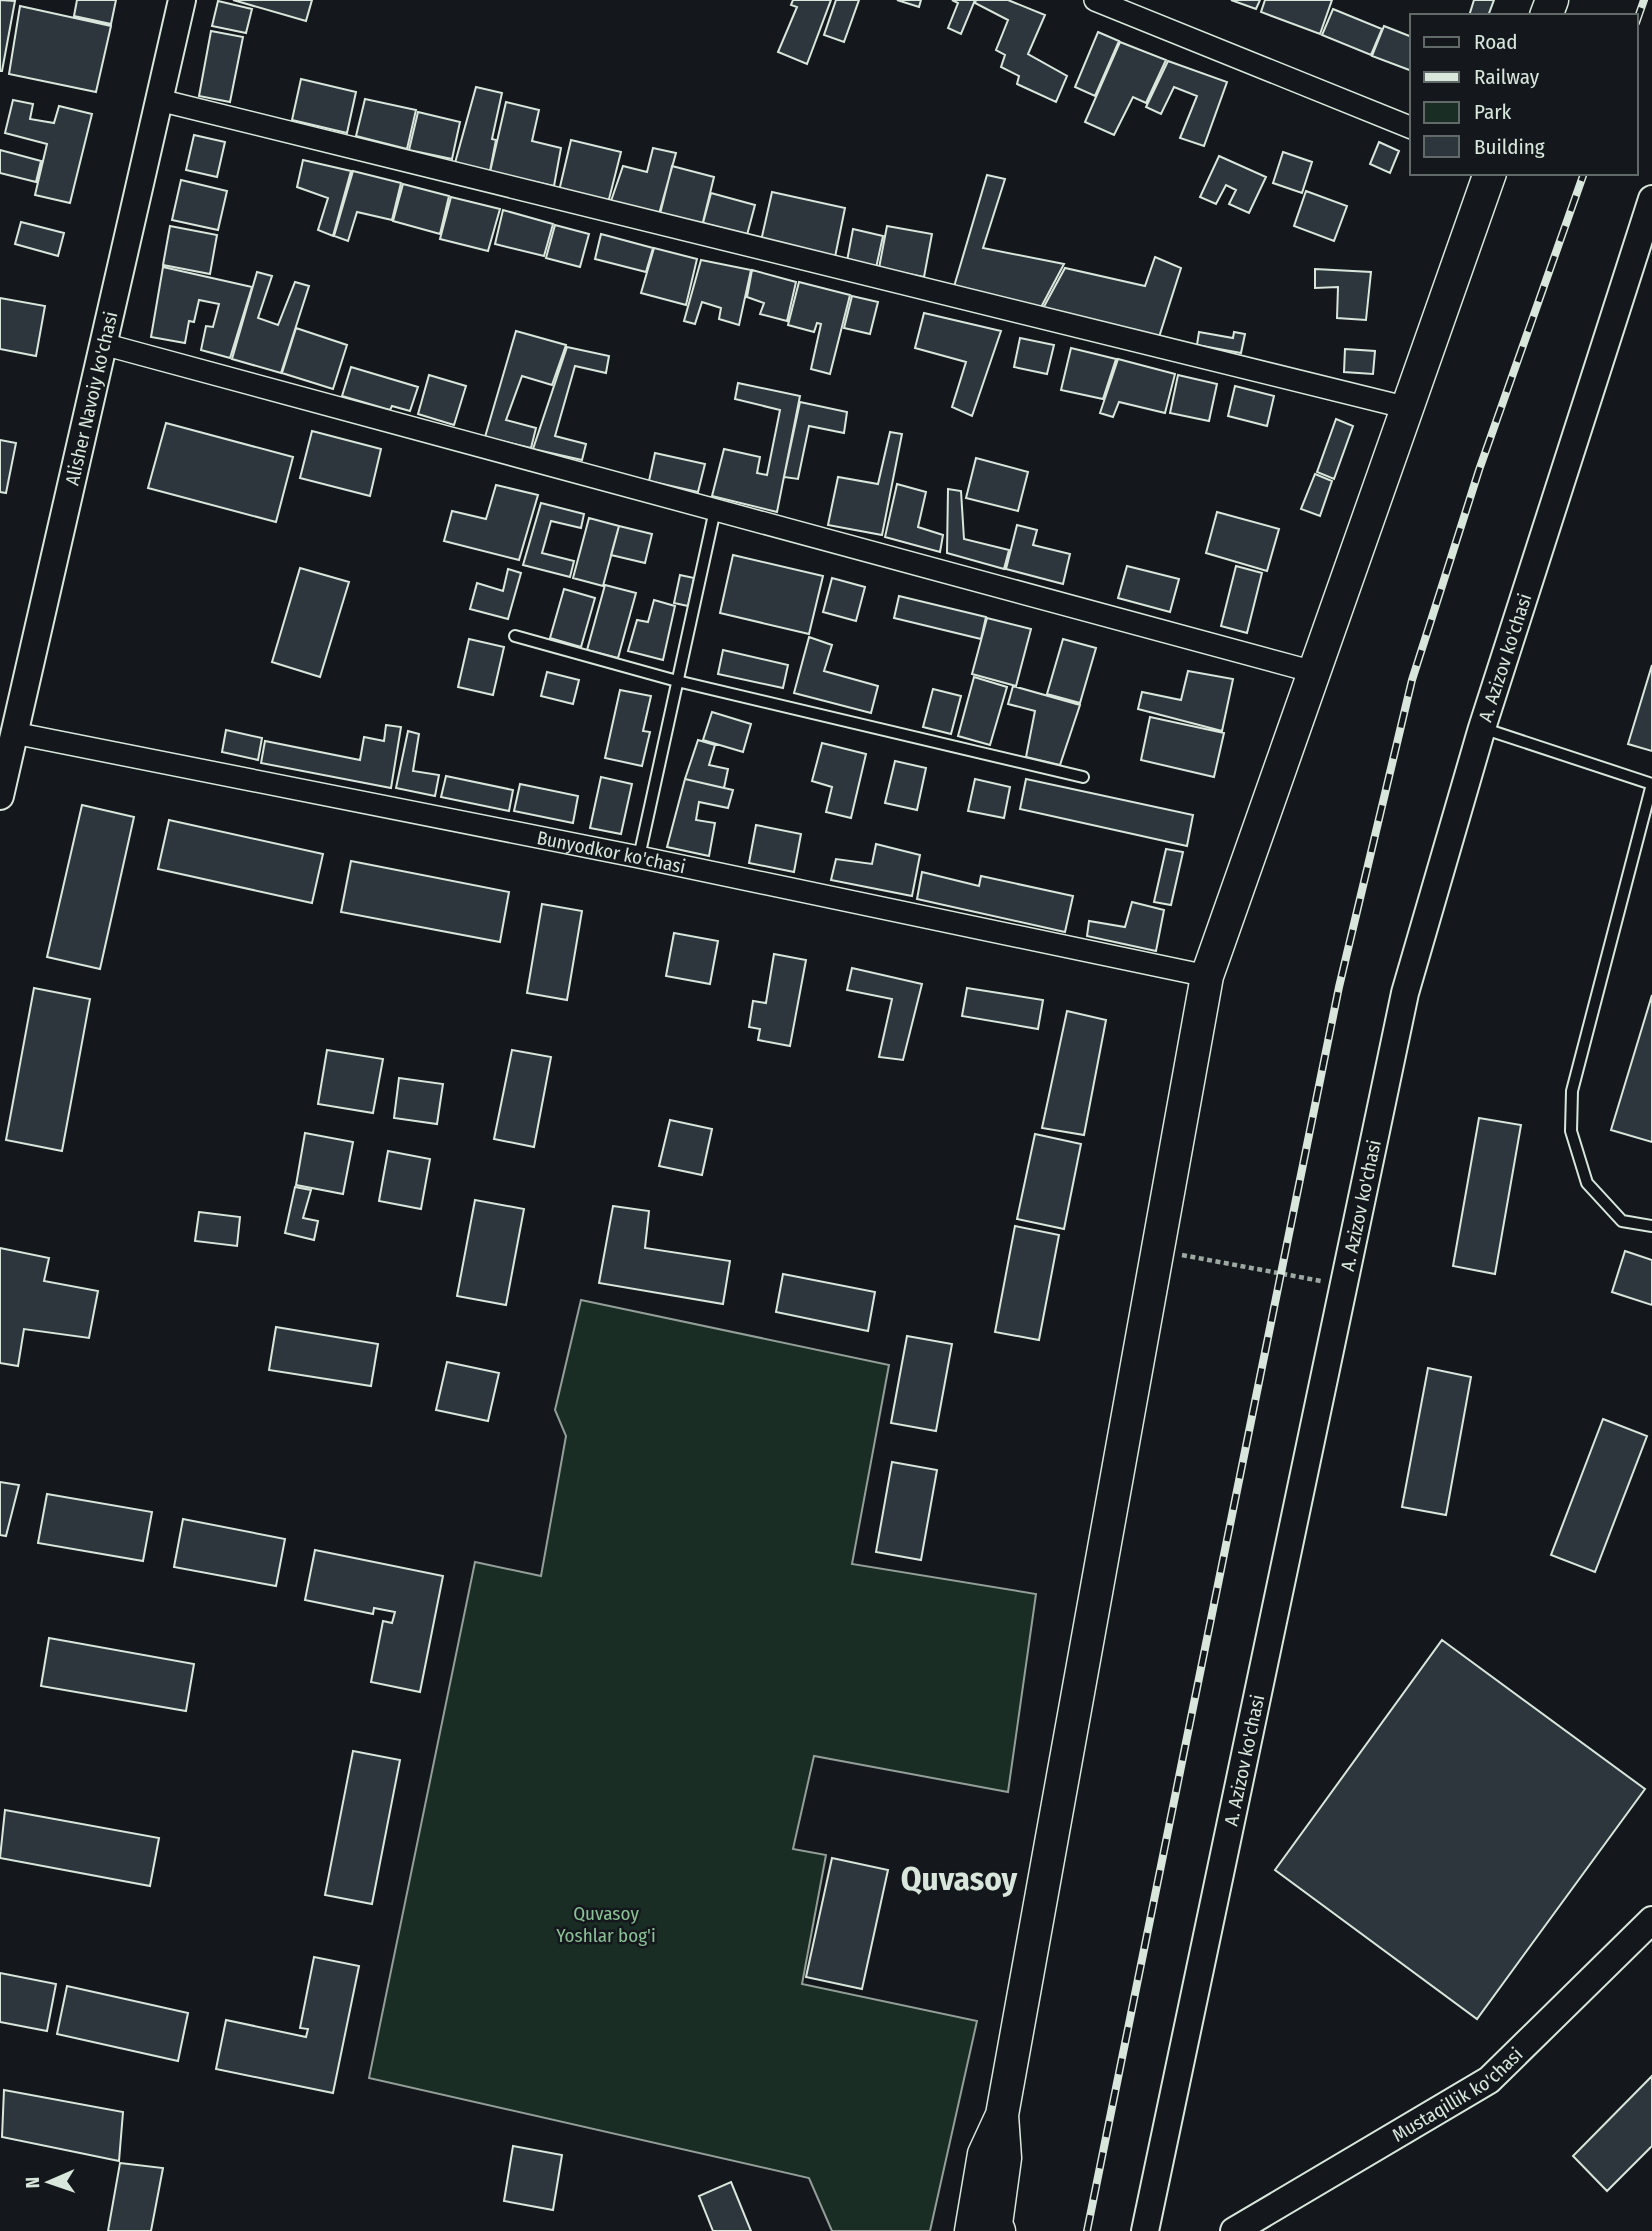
<svg xmlns="http://www.w3.org/2000/svg" width="1652" height="2231" font-family="'Fira Sans Condensed',sans-serif">
	<style>
		.green { fill: #1a2d24; stroke: #939e99; stroke-width: 2 }
		.building { fill: #2c363c; stroke: #d8e6dc; stroke-width: 2 }
		.lines { fill: none; stroke-linecap: round; stroke-linejoin: round }
		.service-casing { stroke: #d8e6dc; stroke-width: 14 }
		.minor-casing { stroke: #d8e6dc; stroke-width: 24 }
		.tertiary-casing { stroke: #d8e6dc; stroke-width: 30 }
		.primary-casing { stroke: #d8e6dc; stroke-width: 35 }
		.path { stroke: #9da8a2; stroke-width: 4.5; stroke-dasharray: 5 3.5; stroke-linecap: butt }
		.service { stroke: #14181c; stroke-width: 10 }
		.minor { stroke: #14181c; stroke-width: 21 }
		.tertiary { stroke: #14181c; stroke-width: 26 }
		.primary { stroke: #14181c; stroke-width: 32 }
		.rail-casing { stroke: #d8e6dc; stroke-width: 8 }
		.rail { stroke: #14181c; stroke-width: 5; stroke-dasharray: 16; stroke-linecap: butt }
		.labels { text-anchor: middle; stroke-width: 5; stroke-linejoin: round; paint-order: stroke }
		.street-label { font-size: 19px; fill: #d8e6dc; stroke: #14181c }
		.park-label { font-size: 19px; fill: #8ac095; stroke: #14181c }
		.town-label { font-size: 33px; font-weight: bold; fill: #d8e6dc; stroke: #14181c }
	</style>
	<rect width="100%" height="100%" fill="#14181c"/>
	<path class="green" d="M581 1300 889 1365 852 1564 1036 1594 1008 1792 814 1756 793 1849 826 1855 802 1984 977 2021 930 2231H832L809 2178 369 2078 475 1562 541 1576 566 1436 555 1410Z"/>
	<path class="building" d="M0 0 15 1 2 71H0Z
		M77 0H116L111 24 74 16Z
		M233 0H312L306 21Z
		M793 0H831L807 64 778 52 797 7 791 5Z
		M836 0H859L844 42 824 35Z
		M897 0H921L919 7Z
		M952 0H975L961 34 948 28 958 3Z
		M976 0H1008L1045 15 1028 54 1067 76 1056 102 1017 84 1019 76 1001 67 1005 55 996 50 1008 20 975 3Z
		M1231 0H1260L1256 9Z
		M1265 0H1332L1320 34 1261 12Z
		M1474 0H1494L1488 16H1469Z
		M218 1 252 9 246 33 212 26Z
		M20 6 111 26 96 92 9 74Z
		M1333 9 1382 29 1371 55 1322 35Z
		M1384 26 1412 37V71L1372 56Z
		M211 31 243 37 230 102 199 96Z
		M1098 32 1119 41 1095 96 1075 87Z
		M1120 42 1166 60 1146 103 1133 97 1114 135 1085 122Z
		M1168 61 1227 82 1204 146 1180 138 1197 96 1174 87 1161 114 1146 107Z
		M301 79 356 92 347 133 292 120Z
		M476 87 502 93 492 139 496 140 490 171 455 163Z
		M365 99 416 110 407 149 356 136Z
		M13 100 33 104 30 119 54 123 59 106 92 114 70 203 35 195 47 144 5 133Z
		M506 102 539 110 532 141 561 148 554 186 490 172Z
		M418 112 460 122 452 159 409 150Z
		M194 135 225 142 217 177 186 170Z
		M571 140 621 152 608 203 559 191Z
		M1379 142 1399 151 1390 173 1370 164Z
		M653 148 676 153 659 214 611 201 623 166 647 172Z
		M0 150 41 161 36 182 0 173Z
		M1283 152 1312 162 1302 193 1273 183Z
		M1219 156 1266 177 1249 213 1229 204 1236 190 1226 185 1216 204 1200 197Z
		M303 160 351 171 333 236 318 230 328 198 297 187Z
		M672 166 714 177 702 226 660 214Z
		M353 171 401 183 392 220 357 212 348 241 334 236Z
		M987 175 1005 179 983 248 1064 264 1039 311 953 290Z
		M181 180 227 191 218 230 172 220Z
		M403 184 449 196 440 234 393 221Z
		M1306 191 1347 206 1334 241 1294 226Z
		M772 192 845 208 835 257 761 241Z
		M711 193 755 205 747 235 703 223Z
		M451 197 500 209 488 251 440 239Z
		M503 210 553 224 544 256 495 244Z
		M21 222 64 233 58 256 15 244Z
		M555 225 589 234 580 267 546 258Z
		M170 226 217 235 210 274 163 265Z
		M887 226 932 234 924 277 879 268Z
		M853 229 883 236 876 268 847 261Z
		M601 234 653 248 646 272 595 259Z
		M654 248 697 259 686 305 641 293Z
		M1155 257 1181 268 1159 337 1041 312 1065 268 1145 286Z
		M701 260 751 270 739 325 719 319 721 308 702 302 695 324 684 321Z
		M163 267 252 287 230 358 201 350 206 326 213 327 219 304 199 300 194 322 189 321 185 343 151 337Z
		M1315 269 1371 272 1366 320 1337 318 1338 287 1315 288Z
		M752 270 796 282 787 321 760 314 764 303 747 297Z
		M257 272 272 276 258 318 278 325 295 282 309 286 281 373 232 359Z
		M799 282 850 295 830 374 811 369 821 324 817 323 814 332 788 325Z
		M852 296 878 302 870 334 844 328Z
		M0 298 45 306 36 356 0 349Z
		M924 313 1001 331 972 416 952 407 966 362 915 348Z
		M296 328 347 345 333 389 282 373Z
		M516 331 566 345 552 385 522 376 506 420 536 428 531 448 485 437Z
		M1199 332 1233 338 1234 332 1245 334 1241 353 1197 345Z
		M1020 338 1054 345 1047 374 1014 367Z
		M567 347 609 356 606 373 575 366 555 436 586 444 582 460 533 449Z
		M1071 348 1116 359 1103 399 1061 390Z
		M1345 349 1375 351 1373 374 1344 372Z
		M1118 359 1175 374 1165 413 1119 402 1113 417 1100 413Z
		M351 367 418 387 410 411 392 406 390 410 342 396Z
		M429 375 466 386 454 425 418 414Z
		M1178 375 1217 384 1209 421 1170 413Z
		M738 383 800 396 777 512 712 496 724 449 760 457 757 473 767 475 780 410 735 399Z
		M1235 386 1274 396 1267 426 1228 416Z
		M800 402 847 412 844 433 809 426 798 479 784 477Z
		M1336 419 1353 426 1334 479 1317 472Z
		M166 423 293 457 276 522 148 488Z
		M312 431 381 449 370 496 300 478Z
		M890 432 902 434 882 535 828 525 838 477 878 484Z
		M0 440 16 443 6 493 0 492Z
		M655 453 705 464 698 492 649 481Z
		M976 458 1028 472 1018 511 966 498Z
		M1315 474 1332 481 1320 516 1301 509Z
		M897 484 926 492 918 527 943 535 940 552 885 537Z
		M496 485 538 495 519 560 444 541 452 511 486 519Z
		M948 489 961 491 964 539 1009 550 1004 569 947 553Z
		M541 503 584 514 581 528 551 521 542 553 574 561 570 577 523 565Z
		M1217 512 1279 529 1267 571 1206 553Z
		M589 518 619 526 603 586 573 578Z
		M1017 525 1037 530 1033 545 1070 554 1063 584 1006 569Z
		M619 526 652 534 645 563 611 555Z
		M733 555 823 576 809 634 720 613Z
		M1127 566 1179 579 1170 612 1118 598Z
		M1236 566 1262 573 1247 633 1221 626Z
		M300 568 349 582 320 677 272 662Z
		M508 569 521 573 508 619 470 609 477 583 503 591Z
		M680 575 694 578 688 606 674 603Z
		M832 578 865 587 856 621 823 612Z
		M605 585 636 593 618 658 587 650Z
		M564 589 595 598 581 647 550 638Z
		M899 596 986 617 981 639 894 618Z
		M654 600 675 606 663 660 628 651 637 620 648 622Z
		M987 618 1031 629 1016 686 972 674Z
		M809 637 832 645 824 671 878 686 871 713 794 693Z
		M469 639 504 647 493 695 458 687Z
		M1063 639 1096 648 1080 703 1047 694Z
		M723 650 788 665 783 688 718 674Z
		M1652 665V751L1628 744Z
		M1188 671 1233 679 1222 731 1138 709 1142 692 1181 700Z
		M547 672 579 680 573 704 541 696Z
		M974 677 1007 687 990 745 958 736Z
		M1013 686 1080 705 1060 765 1026 757 1035 711 1008 704Z
		M933 689 961 696 951 734 923 727Z
		M620 690 651 696 643 731 650 732 642 766 605 758Z
		M712 712 751 724 743 752 703 740Z
		M1150 717 1224 733 1214 777 1141 760Z
		M386 725 401 727 391 788 261 763 265 741 360 760 364 737 384 741Z
		M226 730 262 738 258 760 222 752Z
		M408 731 419 734 413 771 439 775 435 796 396 788Z
		M698 740 715 745 709 765 728 769 724 788 685 779Z
		M822 743 866 754 851 818 826 812 832 787 812 781Z
		M895 761 926 768 917 810 885 803Z
		M446 776 513 790 509 811 441 797Z
		M601 777 632 784 621 834 590 828Z
		M685 779 733 790 728 808 699 802 696 820 715 823 709 856 667 847Z
		M975 779 1010 787 1004 818 968 811Z
		M1026 779 1193 815 1187 846 1020 809Z
		M520 784 578 796 573 823 514 811Z
		M82 805 134 817 100 969 47 957Z
		M169 820 323 854 312 903 158 869Z
		M756 825 801 834 794 872 749 863Z
		M876 844 920 855 912 896 831 880 836 859 872 864Z
		M1166 849 1183 852 1171 905 1154 902Z
		M351 861 509 892 500 942 341 912Z
		M922 872 979 886 981 876 1073 896 1065 932 917 899Z
		M1132 902 1164 910 1156 951 1087 936 1089 921 1125 927Z
		M542 904 582 911 567 1000 527 993Z
		M674 933 718 941 710 984 666 976Z
		M774 954 806 960 790 1046 758 1040 760 1029 749 1027 753 1001 766 1003Z
		M852 968 922 984 903 1060 879 1057 892 999 847 990Z
		M34 988 90 999 62 1151 6 1140Z
		M967 988 1043 1000 1038 1029 962 1016Z
		M1652 995V1142L1611 1130Z
		M1067 1011 1106 1020 1084 1135 1042 1128Z
		M327 1050 383 1059 373 1113 318 1104Z
		M512 1050 551 1057 534 1147 494 1139Z
		M399 1078 443 1084 437 1124 394 1118Z
		M1479 1118 1521 1125 1495 1274 1453 1266Z
		M670 1120 712 1129 702 1175 659 1166Z
		M305 1133 353 1142 343 1194 296 1185Z
		M1035 1134 1081 1144 1064 1229 1017 1219Z
		M388 1151 430 1159 421 1209 379 1201Z
		M295 1187 311 1190 303 1218 318 1221 314 1240 285 1233Z
		M475 1200 524 1209 506 1305 457 1296Z
		M613 1206 649 1211 645 1248 730 1261 723 1304 599 1283Z
		M199 1212 240 1217 237 1246 195 1241Z
		M1015 1226 1059 1235 1039 1340 995 1332Z
		M0 1248 49 1258 44 1281 98 1291 89 1338 24 1329 18 1366 0 1363Z
		M1625 1251 1652 1260V1305L1612 1292Z
		M783 1274 875 1292 868 1331 776 1312Z
		M276 1327 378 1344 371 1386 269 1370Z
		M907 1336 952 1344 936 1431 891 1423Z
		M447 1362 499 1373 488 1421 436 1410Z
		M1428 1368 1471 1377 1446 1515 1402 1507Z
		M1603 1419 1647 1436 1595 1572 1551 1555Z
		M892 1462 937 1470 921 1560 876 1552Z
		M0 1482 19 1485 6 1536 0 1535Z
		M47 1494 152 1512 143 1561 38 1543Z
		M183 1519 285 1539 276 1586 174 1567Z
		M315 1550 443 1576 420 1692 371 1682 383 1621 392 1623 395 1612 374 1608 373 1614 305 1600Z
		M49 1638 194 1664 186 1711 41 1686Z
		M1442 1640 1645 1789 1477 2019 1275 1870Z
		M353 1751 400 1760 372 1904 325 1895Z
		M5 1810 159 1838 150 1886 0 1858Z
		M832 1858 888 1870 862 1989 806 1977Z
		M314 1957 359 1966 333 2093 216 2069 226 2020 306 2037 308 2029 300 2028Z
		M0 1973 56 1984 47 2031 0 2022Z
		M67 1986 188 2013 178 2061 57 2034Z
		M1652 2076V2146L1607 2191 1573 2156Z
		M4 2090 123 2112 119 2161 2 2137Z
		M513 2146 562 2155 553 2210 504 2201Z
		M120 2163 163 2168 151 2231H108Z
		M731 2182 751 2231H713L699 2196Z"/>
	<g class="lines">
		<g class="service-casing">
			<path id="service" d="M515 636 677 681 1083 777
				M1482 728 1652 784
				M1652 784 1572 1091 1571 1131 1587 1183 1622 1221 1652 1226
				M639 857 715 510"/>
		</g>
		<g class="minor-casing">
			<g id="minor">
				<path d="M1095 0 1412 128"/>
				<path d="M159 100 1408 408"/>
				<path d="M103 344 1314 672"/>
				<path id="s1" d="M14 733 639 857 1207 976"/>
			</g>
		</g>
		<g class="tertiary-casing">
			<g id="tertiary">
				<path id="s2" d="M0 796 182 0"/>
				<path id="s3" d="M1145 2231 1405 993 1482 728 1652 199"/>
				<path id="s4" d="M1234 2231 1489 2080 1652 1920"/>
			</g>
		</g>
		<g class="primary-casing">
			<path id="primary" d="M1546 16 1552 0
				M1002 2115 1207 976 1490 173
				M971 2231 984 2154 1002 2115 1005 2158 996 2224 999 2231"/>
		</g>
		<path class="path" d="M1182 1255 1321 1281"/>
		<use href="#service" class="service"/>
		<use href="#minor" class="minor"/>
		<use href="#tertiary" class="tertiary"/>
		<use href="#primary" class="primary"/>
		<g class="rail-casing">
			<path id="rail" d="M1636 23 1644 0
				M1087 2231 1339 987 1412 680 1479 470 1584 173"/>
		</g>
		<use href="#rail" class="rail"/>
	</g>
	<g class="labels">
		<g class="street-label">
			<text dy="7" stroke="none"><textPath href="#s2" startOffset="408">Alisher Navoiy ko'chasi</textPath></text>
			<text dy="7" stroke="none"><textPath href="#s3" startOffset="1615">A. Azizov ko'chasi</textPath></text>
			<text dy="7" stroke="none"><textPath href="#s1" startOffset="609">Bunyodkor ko'chasi</textPath></text>
			<text dy="7" stroke="none"><textPath href="#s3" startOffset="1048">A. Azizov ko'chasi</textPath></text>
			<text dy="7" stroke="none"><textPath href="#s3" startOffset="481">A. Azizov ko'chasi</textPath></text>
			<text dy="7" stroke="none"><textPath href="#s4" startOffset="262">Mustaqillik ko'chasi</textPath></text>
		</g>
		<g class="park-label">
			<text x="606" y="1920">Quvasoy<tspan x="606" dy="22">Yoshlar bog'i</tspan></text>
		</g>
		<g class="town-label">
			<text x="959" y="1890">Quvasoy</text>
		</g>
	</g>
	<rect x="1410" y="14" width="228" height="161" fill="#14181c" stroke="#626a69" stroke-width="2"/>
	<rect x="1424" y="37" width="35" height="10" fill="#14181c" stroke="#626a69" stroke-width="2"/>
	<text x="1474" y="49" font-size="21" fill="#d8e6dc">Road</text>
	<rect x="1424" y="72" width="35" height="10" fill="#d8e6dc" stroke="#626a69" stroke-width="2"/>
	<text x="1474" y="84" font-size="21" fill="#d8e6dc">Railway</text>
	<rect x="1424" y="102" width="35" height="21" fill="#1a2d24" stroke="#626a69" stroke-width="2"/>
	<text x="1474" y="119" font-size="21" fill="#d8e6dc">Park</text>
	<rect x="1424" y="136" width="35" height="21" fill="#2c363c" stroke="#626a69" stroke-width="2"/>
	<text x="1474" y="154" font-size="21" fill="#d8e6dc">Building</text>
	<g transform="translate(49 2182) rotate(268)" stroke="#14181c" stroke-width="5" paint-order="stroke">
	<path d="M0-5L12 26L0 18L-12 26Z" fill="#d8e6dc"/>
	<text y="-10" font-size="19" font-weight="bold" text-anchor="middle" fill="#d8e6dc">N</text>
	</g>
</svg>
